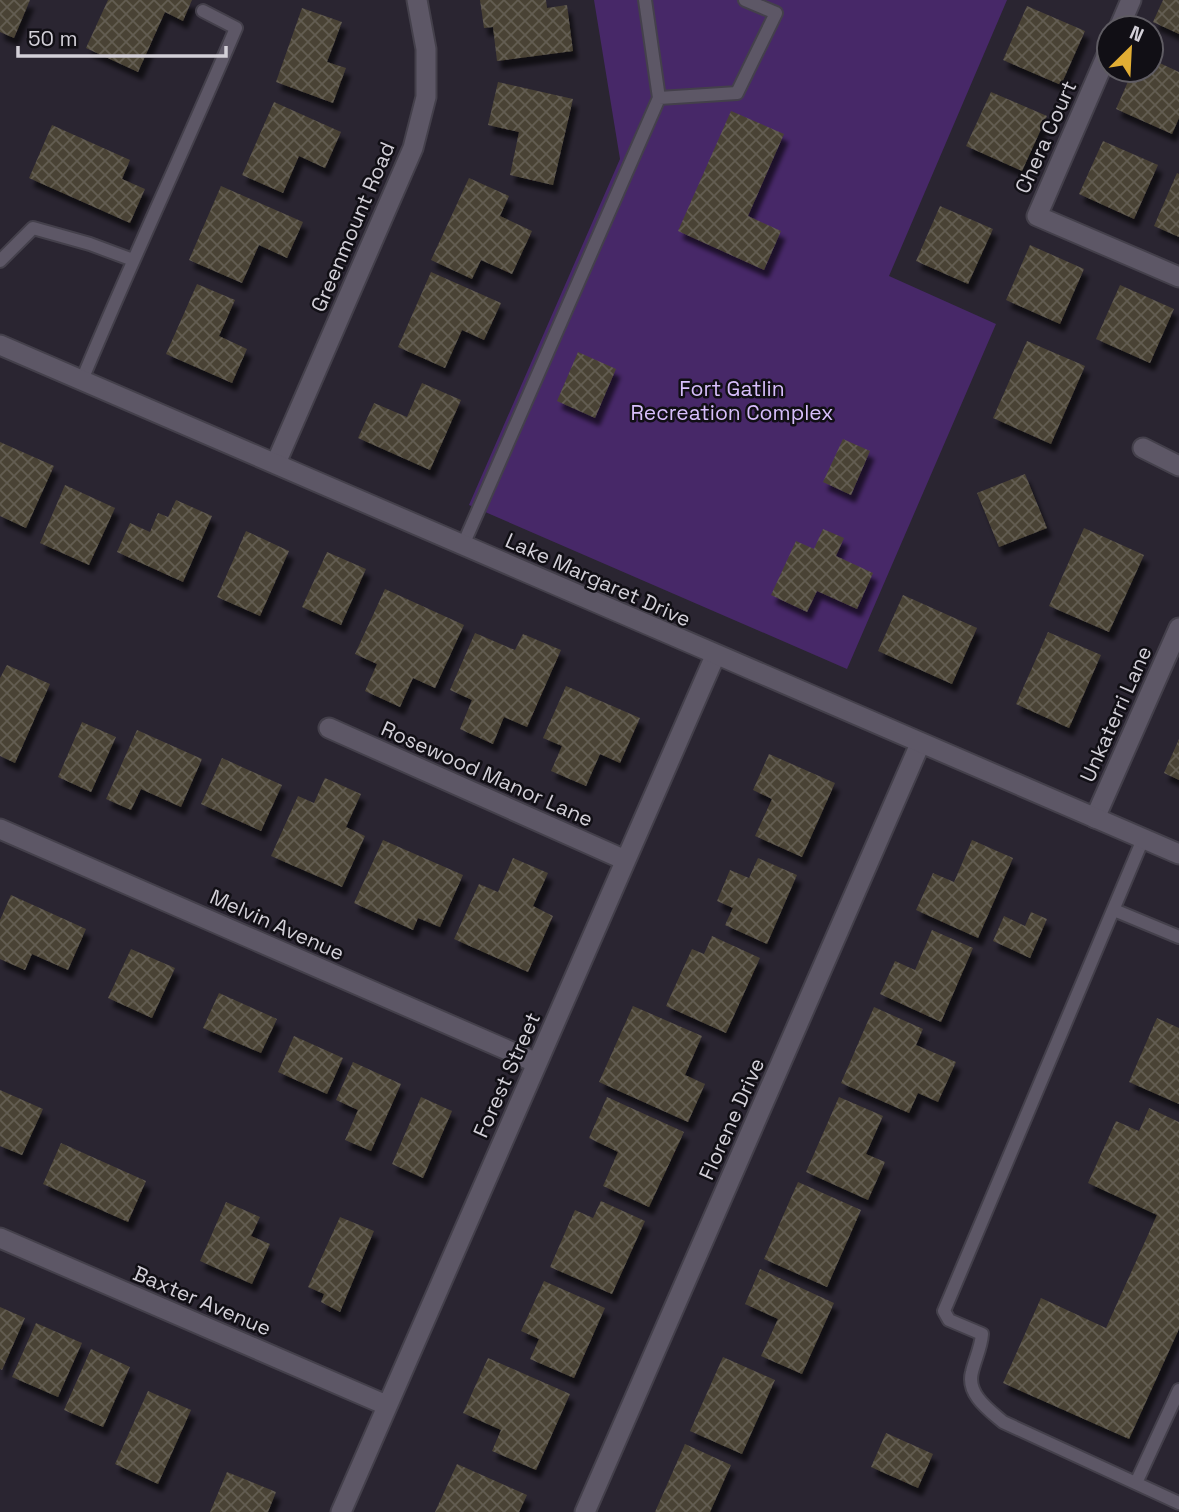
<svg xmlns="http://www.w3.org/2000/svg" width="1179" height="1512" font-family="'Space Grotesk',sans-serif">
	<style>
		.park { fill: #472868 }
		.building { fill: url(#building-cross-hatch); filter: url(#shadow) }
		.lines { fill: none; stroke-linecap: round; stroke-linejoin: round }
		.service-casing { stroke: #44404b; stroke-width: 16 }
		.minor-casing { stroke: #44404b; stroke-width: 23 }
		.tertiary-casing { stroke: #44404b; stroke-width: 23 }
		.service { stroke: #5d5766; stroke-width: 12 }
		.minor { stroke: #5d5766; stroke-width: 19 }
		.tertiary { stroke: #5d5766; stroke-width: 19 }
		.labels { text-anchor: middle; stroke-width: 5; stroke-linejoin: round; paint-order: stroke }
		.street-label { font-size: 21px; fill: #d3d0d8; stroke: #110f15 }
		.park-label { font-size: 21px; fill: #d8bffc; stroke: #110f15 }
	</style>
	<defs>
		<pattern id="building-cross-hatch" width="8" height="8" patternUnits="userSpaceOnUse" patternTransform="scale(1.75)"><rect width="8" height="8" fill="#4a4335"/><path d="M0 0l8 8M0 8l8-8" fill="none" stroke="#635d52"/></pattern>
		<filter id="shadow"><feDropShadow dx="4.5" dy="8" stdDeviation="2" flood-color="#0009"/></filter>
	</defs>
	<rect width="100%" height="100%" fill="#2a2531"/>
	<path class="park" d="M594 0H1007L889 276 996 324 847 669 469 505 620 159Z"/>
	<path class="building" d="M0 0H30L14 38 0 32Z
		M108 0H192L183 21 165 12 138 72 86 48Z
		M480 0H546L547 8 567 5 573 51 497 61 493 27 484 28Z
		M1163 0H1179V34L1153 22Z
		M1027 6 1085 31 1061 85 1003 60Z
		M302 8 342 22 327 62 346 68 333 103 276 82Z
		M1151 59 1179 72V118L1172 134 1116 109 1133 70H1151Z
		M498 82 573 99 553 185 510 175 519 132 488 125Z
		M991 92 1047 116 1022 171 966 146Z
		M274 102 341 132 325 168 299 156 283 193 242 175Z
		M731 111 784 134 748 216 781 231 764 270 678 231Z
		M52 125 130 160 122 179 145 189 130 223 29 178Z
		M1103 141 1158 165 1134 219 1079 194Z
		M1177 173 1179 174V237L1154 226Z
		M469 178 509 196 500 216 532 231 512 274 481 260 472 279 431 260Z
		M221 186 303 222 287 258 259 245 242 283 189 260Z
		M940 206 993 229 968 284 916 261Z
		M1030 245 1084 269 1060 324 1006 300Z
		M431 272 501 303 484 340 462 330 445 368 398 347Z
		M197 284 235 300 219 336 247 349 232 383 166 354Z
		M1120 285 1174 309 1150 363 1096 339Z
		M1027 341 1085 366 1051 444 993 418Z
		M578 352 616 369 595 418 557 401Z
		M422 383 461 400 430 470 358 438 374 403 407 417Z
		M843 439 870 451 851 495 823 482Z
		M0 442 54 466 26 528 0 516Z
		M1025 474 1047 528 999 547 977 493Z
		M65 485 115 508 89 565 40 543Z
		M176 500 212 516 183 582 117 552 130 523 150 532 158 513 168 517Z
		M1084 528 1144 555 1109 632 1049 606Z
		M823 529 844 538 836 556 873 573 857 609 817 591 807 612 771 595 796 541 814 549Z
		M246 531 289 551 260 616 217 597Z
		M327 552 366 569 341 625 302 607Z
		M385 589 464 625 435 688 413 678 400 707 365 691 377 664 355 654Z
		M903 595 977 628 952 684 878 651Z
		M1048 632 1101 655 1069 728 1016 704Z
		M475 633 515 650 523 634 561 650 527 727 504 717 493 744 460 729 472 700 450 690Z
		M7 665 50 684 15 763 0 756V678Z
		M566 686 640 718 620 763 600 754 586 786 551 771 562 746 543 738Z
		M82 722 116 737 91 792 58 777Z
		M137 730 202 759 181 807 141 789 131 810 106 799Z
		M1179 739V780L1164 773Z
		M769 754 835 783 802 857 755 836 772 799 753 790Z
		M222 758 282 785 261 831 201 804Z
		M325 778 361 794 346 827 365 836 342 887 271 856 298 796 314 803Z
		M383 840 463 875 440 927 418 918 413 930 354 903Z
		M972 840 1013 858 978 938 916 910 933 873 954 882Z
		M513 858 548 873 533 906 553 916 528 972 454 939 479 884 498 892Z
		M758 858 797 875 767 944 725 925 733 908 717 901 730 870 749 878Z
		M11 895 86 929 68 970 32 954 25 970 0 959V920Z
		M1031 912 1047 919 1030 958 993 941 1004 916 1025 926Z
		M932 930 973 948 941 1022 880 994 895 961 915 970Z
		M712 936 760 958 726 1033 666 1006 692 949 704 954Z
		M131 949 175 968 152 1018 108 998Z
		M219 993 277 1019 261 1053 203 1028Z
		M633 1006 702 1036 685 1075 705 1084 688 1122 599 1082Z
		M874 1007 923 1029 916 1045 956 1062 938 1102 918 1093 909 1113 841 1083Z
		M1157 1018 1179 1028V1104L1129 1082Z
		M294 1036 343 1058 327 1094 278 1072Z
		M353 1062 401 1084 371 1151 345 1140 358 1110 336 1100Z
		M0 1090 43 1109 22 1155 0 1146Z
		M421 1097 452 1111 423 1178 392 1164Z
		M607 1097 684 1132 649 1207 603 1186 618 1152 589 1138Z
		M839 1097 883 1116 866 1154 885 1162 868 1200 806 1172Z
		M1149 1108 1179 1122V1329L1129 1439 1003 1383 1041 1298 1106 1328 1157 1215 1088 1183 1116 1121 1139 1131Z
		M61 1143 146 1181 128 1222 43 1184Z
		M798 1182 861 1210 827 1287 764 1259Z
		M601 1201 645 1221 612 1294 550 1267 575 1210 593 1218Z
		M226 1202 260 1217 251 1236 270 1244 252 1284 200 1261Z
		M340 1217 374 1231 340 1312 321 1302 324 1294 308 1287Z
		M760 1269 834 1303 802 1374 761 1356 778 1319 745 1304Z
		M544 1281 605 1308 574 1378 530 1359 539 1339 521 1331Z
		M0 1307 25 1318 2 1370 0 1369Z
		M36 1323 82 1343 58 1397 12 1377Z
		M91 1349 130 1367 103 1427 64 1410Z
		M723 1357 775 1380 742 1454 690 1431Z
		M488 1358 570 1394 536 1470 492 1451 501 1430 463 1413Z
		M148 1391 191 1410 158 1484 115 1464Z
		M886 1433 933 1454 918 1488 871 1467Z
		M685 1444 731 1465 710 1512H655Z
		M457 1464 527 1495 519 1512H435Z
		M227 1472 276 1492 268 1512H210Z"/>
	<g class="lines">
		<g class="service-casing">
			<path id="service" d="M659 98 737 93 776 13 745 0
				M0 261 33 228 90 244 133 260
				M82 380C131 262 186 146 236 28L203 11
				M463 545 659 98 645 0
				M1143 839 944 1311 949 1320 982 1334C981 1348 975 1359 972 1372 966 1394 989 1410 1003 1422L1179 1503
				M1114 910 1179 937
				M1136 1483 1179 1390"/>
		</g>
		<g class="minor-casing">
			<path id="minor" d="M1119 28 1131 0
				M1109 50 1037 216 1179 277
				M1143 448 1179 466
				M276 463 413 148 426 97V49L417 0
				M329 728 625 860
				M1095 818 1179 628
				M0 829 537 1063
				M0 1238 386 1405
				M341 1512 715 656
				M585 1512 920 744"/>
		</g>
		<g class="tertiary-casing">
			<path id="tertiary" d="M0 345 1179 854"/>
		</g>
		<use href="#service" class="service"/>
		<use href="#minor" class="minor"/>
		<use href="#tertiary" class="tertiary"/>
	</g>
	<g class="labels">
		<g class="street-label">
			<text transform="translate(1046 137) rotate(-66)" y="7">Chera Court</text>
			<text transform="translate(353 227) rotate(-67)" y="7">Greenmount Road</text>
			<text transform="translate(598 580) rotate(24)" y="7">Lake Margaret Drive</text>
			<text transform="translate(1116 714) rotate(-66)" y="7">Unkaterri Lane</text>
			<text transform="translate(487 774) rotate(24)" y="7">Rosewood Manor Lane</text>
			<text transform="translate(277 925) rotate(24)" y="7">Melvin Avenue</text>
			<text transform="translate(507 1075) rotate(-66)" y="7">Forest Street</text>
			<text transform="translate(732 1119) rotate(-66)" y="7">Florene Drive</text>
			<text transform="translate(202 1301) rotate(23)" y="7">Baxter Avenue</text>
		</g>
		<g class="park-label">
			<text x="732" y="396">Fort Gatlin<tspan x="732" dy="24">Recreation Complex</tspan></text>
		</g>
	</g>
	<g transform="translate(1130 49) rotate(24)"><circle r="33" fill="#110f15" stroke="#5f5c63" stroke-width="2"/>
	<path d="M0-5L12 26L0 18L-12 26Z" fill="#e2ae34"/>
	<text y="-10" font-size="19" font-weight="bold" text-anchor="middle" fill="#d3d0d8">N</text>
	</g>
	<path d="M18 46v10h208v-10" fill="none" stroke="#d3d0d8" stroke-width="3.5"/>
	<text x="28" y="46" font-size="21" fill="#d3d0d8" stroke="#110f15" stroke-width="5" paint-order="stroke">50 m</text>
</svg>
